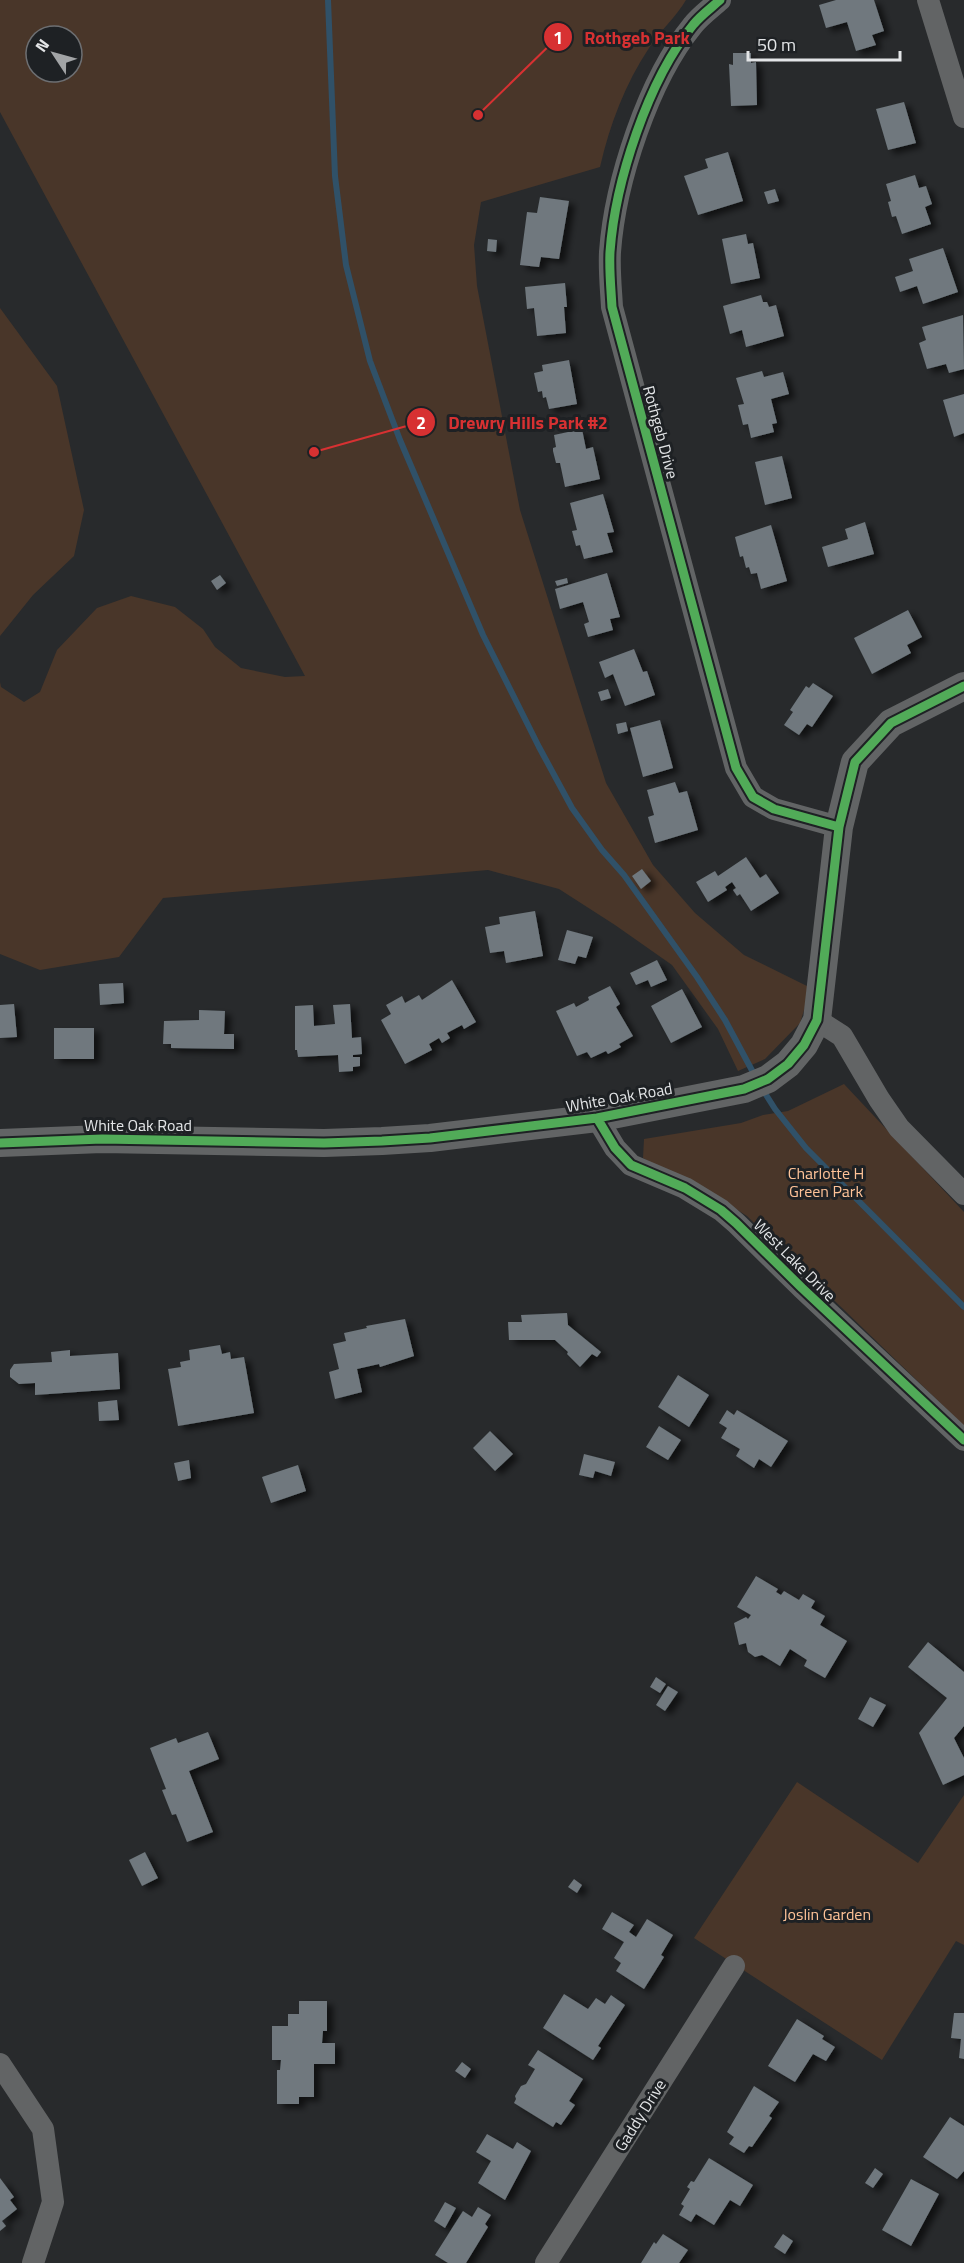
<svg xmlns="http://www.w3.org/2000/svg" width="964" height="2263" font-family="'Titillium Web',sans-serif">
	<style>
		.green { fill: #493629; fill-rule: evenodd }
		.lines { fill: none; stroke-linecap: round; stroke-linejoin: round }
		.stream { stroke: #305168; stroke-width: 6 }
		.building { fill: #6f787e; filter: url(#shadow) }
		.minor { stroke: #626465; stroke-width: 22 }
		.tertiary { stroke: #626465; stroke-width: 28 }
		.cycleway-casing { stroke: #1e2124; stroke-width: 13 }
		.cycleway { stroke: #51ab58; stroke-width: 9 }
		.labels { text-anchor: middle; stroke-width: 6; stroke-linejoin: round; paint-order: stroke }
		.street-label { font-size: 16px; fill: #e3e5e7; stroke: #1e2124 }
		.park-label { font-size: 16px; fill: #ffc398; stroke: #1e2124 }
		.leader { fill: none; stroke: #d73132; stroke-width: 2 }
		.callout-dot { fill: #d73132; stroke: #1e2124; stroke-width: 2 }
		.mark-label { font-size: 18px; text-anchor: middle; font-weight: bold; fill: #fff }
		.callout-label { font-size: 18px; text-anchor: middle; font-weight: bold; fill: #d73132; stroke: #1e2124; stroke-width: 6; stroke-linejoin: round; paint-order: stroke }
	</style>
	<defs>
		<filter id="shadow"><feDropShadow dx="6" dy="4" stdDeviation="3" flood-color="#0009"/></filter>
	</defs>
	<rect width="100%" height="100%" fill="#282a2c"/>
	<path class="green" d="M0 0H686C676 17 660 31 649 48 625 84 610 124 600 167L481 202 474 245 477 286 520 510 606 783 653 865 695 913 744 955 811 988 800 1023 765 1059 738 1071 718 1029 672 965 615 925 559 889 488 870 163 898 119 957 40 970 0 954V682L1 687 24 702 40 692 57 650 97 608 131 596 175 607 203 629 215 647 241 668 285 677 305 676 0 112ZM36 36H72V72H36Z
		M0 308 57 386 84 510 74 556 33 595 0 636Z
		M844 1084 964 1212V1426L747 1216 725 1202 643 1158 644 1139 741 1123 763 1115 788 1111Z
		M797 1782 918 1863 964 1795V1945L956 1941 882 2060 694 1938Z"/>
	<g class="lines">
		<path class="stream" d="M328 0 335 176 346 265 370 361 400 440 483 635 539 747 572 808 602 850 624 875 697 977 725 1020 755 1076
			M763 1090 775 1109 806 1148 964 1307"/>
	</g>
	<path class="building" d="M836 0H874L884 31 872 35 876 45 856 51 847 22 826 28 819 5Z
		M733 53H751V63L756 62 757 105 731 106 729 64 733 65Z
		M904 102 916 143 888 150 876 109Z
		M728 152 743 201 698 215 684 176 708 168 705 159Z
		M915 175 919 188 926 186 932 204 925 207 931 224 902 234 896 216 892 217 888 202 891 201 886 184Z
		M775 189 779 201 768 204 764 192Z
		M540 197 569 201 559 259 541 257 539 267 520 265 527 212 537 213Z
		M746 234 748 244 753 243 760 278 731 284 722 239Z
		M488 239 497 240 496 252 487 251Z
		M943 248 958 292 923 304 917 286 900 292 895 277 913 271 909 259Z
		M565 283 567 307H564L566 333 537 336 534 308 527 309 525 287Z
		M761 295 763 302H767L769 307 776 305 784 336 746 347 742 330 730 334 723 306Z
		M963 315 964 369 949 373 946 364 927 369 919 343 926 340 922 327Z
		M569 360 577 404 549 409 546 397 543 398 542 391 538 392 534 373 543 371 542 365Z
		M762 371 764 377 783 372 789 394 771 399 777 423 772 424 774 432 751 438 748 424 743 425 738 405 744 404 736 378Z
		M964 394V433L954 437 943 400Z
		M582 429 586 449 593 447 600 479 565 487 560 463H556L553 451V448L556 447 554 435Z
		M782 456 792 498 765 505 755 462Z
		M603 494 614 532 607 533 613 552 584 559 580 545 576 546 572 531 577 530 570 503Z
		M865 522 874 554 828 567 822 547 848 539 845 529Z
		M771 525 787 581 761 589 757 573 751 574 749 567 746 568 743 556 740 557 735 537Z
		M607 573 620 617 610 619 613 630 588 637 584 624 589 622 583 602 560 609 555 589Z
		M220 575 226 583 217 590 211 581Z
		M567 578 568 583 557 586 555 581Z
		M908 610 922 637 907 645 911 653 872 674 854 638Z
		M634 649 643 672 647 671 655 695 625 706 613 674 605 678 599 662Z
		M813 683 833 696 812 727 807 724 799 735 784 725 793 712 790 710 806 686 809 688Z
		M608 689 611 698 601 701 598 692Z
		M660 720 673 768 643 777 630 728Z
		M626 722 628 731 618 734 616 724Z
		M675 782 679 793 687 791 698 830 655 843 648 817 654 815 647 790Z
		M746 857 760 878 766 874 779 893 751 911 740 894 737 896 733 890 736 888 732 882 725 887 727 890 708 902 696 882 715 871 718 876Z
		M642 869 651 881 641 889 632 876Z
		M535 911 543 956 506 963 504 951 490 953 485 927 500 924 499 917Z
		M567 930 593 937 586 958 578 956 575 964 558 960Z
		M657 960 667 980 651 987 648 980 636 985 630 973Z
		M452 980 476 1022 464 1029 462 1025 447 1033 450 1038 442 1043 439 1038 429 1044 432 1050 405 1064 381 1020 391 1014 386 1005 402 996 405 1003 419 995 422 1000Z
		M123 983 124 1003 100 1005 99 984Z
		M610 986 620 1004 616 1007 633 1036 619 1044 621 1047 608 1054 606 1051 591 1058 587 1052 577 1056 556 1011 574 1003 576 1007 589 1000 588 997Z
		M682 989 702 1027 671 1043 651 1006Z
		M14 1004 17 1037 0 1038V1005Z
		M350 1004 352 1038 361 1037 362 1054 353 1055V1057H360V1066L353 1067V1071L339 1072 338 1055 298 1057 297 1050H295V1006L313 1005 314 1026 335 1024 333 1005Z
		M199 1010 225 1011 224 1034H234V1049L171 1048V1044H163L164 1021 199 1020Z
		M54 1028H94V1059H54Z
		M567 1313 568 1325 601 1352 597 1357 592 1354 580 1367 567 1354 568 1352 555 1340H509L508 1322H522L521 1315Z
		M405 1319 414 1356 380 1367 379 1364 357 1369 362 1392 335 1399 329 1372 339 1369 333 1344 346 1341 344 1333 367 1328 366 1326Z
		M220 1345 222 1354 230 1352 231 1359 244 1357 254 1413 178 1426 168 1369 181 1367 180 1362 190 1360 189 1350Z
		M70 1350V1356L118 1353 120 1389 35 1395V1383L19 1384 10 1377V1370L14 1364 52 1362 51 1352Z
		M678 1375 709 1395 689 1427 658 1407Z
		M117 1400 119 1420 99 1421 98 1402Z
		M727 1410 734 1415 737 1410 788 1441 771 1467 759 1459 754 1468 736 1456 740 1449 721 1438 727 1428 719 1423Z
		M659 1426 681 1440 668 1460 646 1447Z
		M490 1431 513 1454 495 1471 473 1448Z
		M584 1454 615 1462 611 1476 595 1471 593 1478 579 1475Z
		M189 1460 191 1478 178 1481 174 1463Z
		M298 1465 306 1491 271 1503 262 1477Z
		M756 1576 778 1589 776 1592 781 1595 784 1591 799 1600 803 1594 815 1601 811 1608 825 1616 820 1625 847 1641 825 1678 804 1666 807 1660 790 1649 780 1666 762 1655 755 1657 748 1652 746 1643 739 1645 734 1623 746 1617 748 1619 751 1615 737 1607Z
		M928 1642 964 1672V1726L954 1738 964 1758V1775L943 1785 919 1733 947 1698 908 1667Z
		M656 1677 666 1684 660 1693 650 1687Z
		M668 1686 678 1692 665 1711 656 1705Z
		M870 1697 886 1705 873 1727 858 1719Z
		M208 1732 219 1759 189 1771 213 1832 187 1842 176 1814 172 1815 162 1790 166 1789 150 1748 176 1738 178 1743Z
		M145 1852 158 1878 142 1886 129 1860Z
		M574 1879 582 1885 577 1893 568 1887Z
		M612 1912 634 1925 629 1932 636 1937 647 1919 673 1935 661 1955 664 1957 644 1989 616 1971 621 1963 614 1958 624 1942 602 1929Z
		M564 1994 588 2009 596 1998 605 2004 611 1995 625 2005 598 2046 601 2048 593 2060 543 2028Z
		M299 2001H327V2031H323L322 2043H335V2064H314V2097H299V2104H277V2070H280L281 2060H272V2026H288V2014H299Z
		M954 2013H964V2059L959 2058 961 2039 951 2038Z
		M797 2019 824 2036 822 2039 835 2047 826 2061 813 2054 795 2082 768 2066Z
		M538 2050 583 2079 569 2101 575 2105 561 2125 556 2122 553 2127 514 2103 516 2099 515 2096 521 2086 526 2084 535 2069 528 2065Z
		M462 2062 471 2069 465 2078 455 2071Z
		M754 2086 779 2102 769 2116 772 2118 752 2147 749 2146 744 2153 729 2144 734 2137 727 2132Z
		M950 2117 964 2126V2171L957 2179 923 2157Z
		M487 2134 513 2149 517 2142 531 2151 505 2200 478 2183 491 2161 476 2152Z
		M709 2158 753 2185 740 2206 730 2200 714 2225 696 2214 691 2222 679 2215 684 2206 681 2204 690 2189 687 2187 691 2181 694 2182Z
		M875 2168 883 2174 873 2188 865 2183Z
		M0 2178 14 2197 10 2200 17 2209 2 2221 6 2226 0 2231Z
		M911 2179 939 2194 911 2246 882 2230Z
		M445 2202 456 2208 445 2228 434 2221Z
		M478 2207 491 2215 485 2224 488 2227 466 2263H448L435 2255 463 2211 472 2217Z
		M663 2234 688 2250 679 2263H641L654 2242 656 2244Z
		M783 2234 793 2241 785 2254 774 2247Z"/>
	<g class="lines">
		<path class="minor" d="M720 0C711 8 700 16 693 25 648 80 615 182 610 252 609 270 611 289 612 307L736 768 753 797 774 809 839 827
			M928 0 964 117
			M817 1020 842 1036 879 1099 899 1128 964 1194
			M597 1118 615 1148 631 1165 685 1188 721 1210 736 1223 802 1288 964 1440
			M0 2064 43 2129 53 2202 33 2263
			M546 2263 734 1966"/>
		<path class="tertiary" d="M0 1143 102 1139 324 1143 382 1141 430 1138 597 1118 744 1089 768 1079 788 1064 804 1045 817 1020 839 827 855 762 891 723 964 686"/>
		<g class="cycleway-casing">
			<path id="cycleway" d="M720 0C711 8 700 16 693 25 648 80 615 182 610 252 609 270 611 289 612 307L736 768 753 797 774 809 839 827
				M597 1118 615 1148 631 1165 685 1188 721 1210 736 1223 802 1288 964 1440
				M0 1143 102 1139 324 1143 382 1141 430 1138 597 1118 744 1089 768 1079 788 1064 804 1045 817 1020 839 827 855 762 891 723 964 686"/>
		</g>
		<use href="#cycleway" class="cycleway"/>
	</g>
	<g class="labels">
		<g class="street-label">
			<text transform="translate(661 432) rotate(75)" y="6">Rothgeb Drive</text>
			<text transform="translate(619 1097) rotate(-10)" y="6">White Oak Road</text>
			<text x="138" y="1131">White Oak Road</text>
			<text transform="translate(795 1260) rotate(45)" y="6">West Lake Drive</text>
			<text transform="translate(640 2115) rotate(-58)" y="6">Gaddy Drive</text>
		</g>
		<g class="park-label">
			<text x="826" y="1179">Charlotte H<tspan x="826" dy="18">Green Park</tspan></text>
			<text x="827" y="1920">Joslin Garden</text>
		</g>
	</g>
	<path class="leader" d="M478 115L558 37M314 452L421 422"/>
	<g class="callout-dot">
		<circle cx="478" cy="115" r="6"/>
		<circle cx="314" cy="452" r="6"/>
		<circle cx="558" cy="37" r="15"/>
		<circle cx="421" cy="422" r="15"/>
	</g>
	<g class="mark-label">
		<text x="558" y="44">1</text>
		<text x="421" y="429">2</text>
	</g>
	<g class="callout-label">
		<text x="637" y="44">Rothgeb Park</text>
		<text x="528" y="429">Drewry Hills Park #2</text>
	</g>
	<g transform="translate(54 54) rotate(306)"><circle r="28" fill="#1e2124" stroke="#6d6f72" stroke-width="1.5"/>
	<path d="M0-4.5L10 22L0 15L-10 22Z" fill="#a2a4a6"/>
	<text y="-9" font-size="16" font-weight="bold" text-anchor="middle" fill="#e3e5e7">N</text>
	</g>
	<path d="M748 51v9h152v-9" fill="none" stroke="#e3e5e7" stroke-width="3"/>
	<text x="757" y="51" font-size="18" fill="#e3e5e7" stroke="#1e2124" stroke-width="4.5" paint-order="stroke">50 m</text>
</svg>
